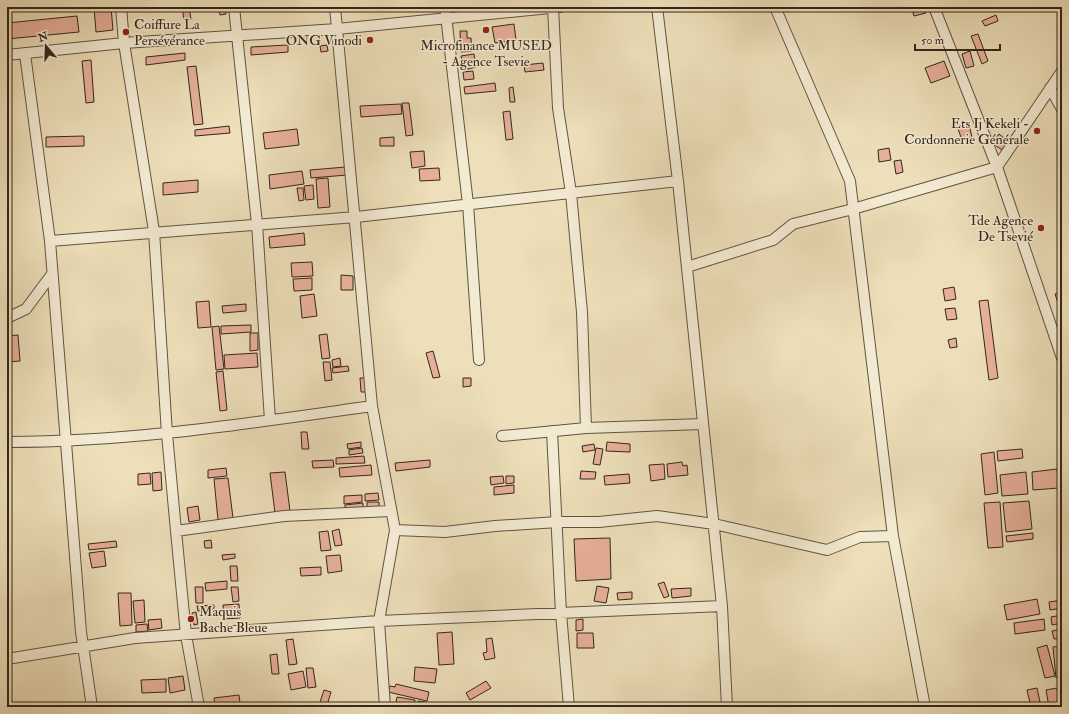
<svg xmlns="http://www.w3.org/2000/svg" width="1069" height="714" font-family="'IM FELL Double Pica',serif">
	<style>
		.building { fill: #e7b09a; stroke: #34261c }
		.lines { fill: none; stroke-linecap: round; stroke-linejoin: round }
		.street-casing { stroke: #625443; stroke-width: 12 }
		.street { stroke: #f3ead2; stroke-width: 10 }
		.poi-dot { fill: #8f2418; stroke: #f3ead2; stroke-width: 1.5 }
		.labels { text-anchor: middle; stroke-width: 3; stroke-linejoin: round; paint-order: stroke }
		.poi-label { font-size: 14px; fill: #34261c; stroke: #f3ead2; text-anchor: end }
	</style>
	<rect width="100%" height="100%" fill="#eddfb9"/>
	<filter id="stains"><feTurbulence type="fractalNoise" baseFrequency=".005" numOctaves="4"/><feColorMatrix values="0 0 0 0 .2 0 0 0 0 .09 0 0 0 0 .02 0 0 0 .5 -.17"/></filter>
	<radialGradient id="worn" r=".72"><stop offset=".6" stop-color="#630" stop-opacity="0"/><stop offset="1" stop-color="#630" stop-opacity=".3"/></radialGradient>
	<path class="building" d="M94 7H111L113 30 96 32Z
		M182 7H189L191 19 184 20Z
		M218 7H225L226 14 220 15Z
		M919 7H924L926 13 914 16 912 9Z
		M996 15 998 21 985 26 982 21Z
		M77 16 79 32 7 39V23Z
		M514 24 516 40 495 43 492 27Z
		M460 31H467V38H471L472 51 461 52Z
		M978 34 988 61 982 64 971 36Z
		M288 45V52L251 55V47Z
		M327 45 328 51 321 52 320 46Z
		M970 51 974 66 966 68 962 54Z
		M185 53V60L146 65V57Z
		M474 54 476 67 464 70 461 56Z
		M91 60 94 102 86 103 82 61Z
		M944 61 950 76 931 83 925 68Z
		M543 63 544 70 525 72 524 65Z
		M196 66 203 124 194 125 187 67Z
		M473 71 474 79 464 80 463 72Z
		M495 83 496 91 465 94 464 87Z
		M513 87 515 102H510L509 88Z
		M402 103H409L413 135 406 136Z
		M401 104 402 114 361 117 360 106Z
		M510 111 513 139 506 140 503 112Z
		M969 125 972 137 962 140 958 129Z
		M229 126 230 133 195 136V130Z
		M297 129 299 145 265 149 263 133Z
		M999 134 1008 141 1002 150 992 143Z
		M84 136V146L46 147V137Z
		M394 137V146H380V138Z
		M889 148 891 160 879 162 878 150Z
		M424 151 425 166 412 168 410 152Z
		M901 160 903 172 896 174 894 161Z
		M346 167 347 175 311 178 310 170Z
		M439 168 440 180 420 181 419 169Z
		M302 171 304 184 270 189 269 175Z
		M328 178 330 207 318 208 316 179Z
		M198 180V192L163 195V183Z
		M313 185 314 199 306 200 304 186Z
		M297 188H303L304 200 299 201Z
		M304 233 305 245 270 248 269 237Z
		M312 262 313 276 292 277 291 263Z
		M341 275 353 276V290H341Z
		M312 278V290L294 291 293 279Z
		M954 287 956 299 945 301 943 289Z
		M1062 291V315L1055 294Z
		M314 294 317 316 302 318 300 296Z
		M988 300 998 378 989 380 979 301Z
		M209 301 211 327 198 328 196 302Z
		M246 304V311L223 313 222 306Z
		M955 308 957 319 947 320 945 309Z
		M251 325V332L221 334V326Z
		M219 326 224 369 216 370 212 327Z
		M250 333H258V350L250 351Z
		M327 334 330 358 322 359 319 335Z
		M18 335 20 361 7 362V336Z
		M956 338 957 347 950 348 948 340Z
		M433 351 440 377 433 378 426 353Z
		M257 353 258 367 225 369 224 355Z
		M340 358 341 366 333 367 332 360Z
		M323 362H330L332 380 325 381Z
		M348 366 349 371 333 373 332 368Z
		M223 371 227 410 220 411 216 372Z
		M360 378H367L368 392H361Z
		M463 378H471V386L463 387Z
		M301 432H307L309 449H302Z
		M361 442V447L348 449 347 444Z
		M607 442 630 444V452L606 451Z
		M594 444 595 450 583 452 582 446Z
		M362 448 363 453 349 455V450Z
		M596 448 603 449 600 465 593 464Z
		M1022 449 1023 458 998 461 997 451Z
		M994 452 998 493 985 495 981 454Z
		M364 456 365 463 336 464V458Z
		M333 460 334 467 313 468 312 461Z
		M430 460V467L396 471 395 463Z
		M682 462 683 466 687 465 688 475 668 477 667 464Z
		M664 464 665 479 651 481 649 465Z
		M371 465 372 475 340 477 339 468Z
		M226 468 227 476 208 478V470Z
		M1057 469 1059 488 1033 490 1032 472Z
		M581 471 596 472 595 479H580Z
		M161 472 162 490 153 491 152 473Z
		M285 472 290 511 275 513 270 473Z
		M1026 472 1028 494 1002 496 1000 475Z
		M150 473 151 484 138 485V474Z
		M629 474 630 483 605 485 604 476Z
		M503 476 504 483 491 485 490 477Z
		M506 476H514V483L506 484Z
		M228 478 233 518 218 520 214 479Z
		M514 485V493L494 495V487Z
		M378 493 379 500 365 501V494Z
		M362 495V502L344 504V496Z
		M1029 501 1032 529 1006 532 1003 503Z
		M367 502H379V507L367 508Z
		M1000 502 1003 547 988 548 984 503Z
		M363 503V508L345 510V505Z
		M198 506 200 520 189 522 187 508Z
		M339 529 342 545 335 546 332 531Z
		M328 531 331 550 321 551 319 532Z
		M1033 533V539L1007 542 1006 536Z
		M610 538 611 579 576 581 574 539Z
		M211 540 212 548H205L204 541Z
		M116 541 117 547 89 550 88 544Z
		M104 551 106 566 92 568 89 553Z
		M235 554V558L223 560 222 555Z
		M340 555 342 571 328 573 326 556Z
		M230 566H237L238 581H231Z
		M321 567V575L301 576 300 568Z
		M227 581V589L206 591 205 583Z
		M664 582 669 596 664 598 658 584Z
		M597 586 609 588 606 603 594 601Z
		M195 587H203V603H196Z
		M231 587H238L239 601 233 602Z
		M691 588V596L672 598 671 589Z
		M632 592V599L618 600 617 593Z
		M118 593H131L132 625 120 626Z
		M1037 599 1040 614 1007 620 1004 605Z
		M144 600 145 622 135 623 133 601Z
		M1062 600V608L1050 610 1049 602Z
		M239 604 240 618 224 619 223 605Z
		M214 605V610L198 611 197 606Z
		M196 612 198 624 194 625 192 613Z
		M1062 615V623L1052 625 1051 617Z
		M161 619 162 628 149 630 148 620Z
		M583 619V630L576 631V620Z
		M1044 619 1045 630 1015 634 1014 623Z
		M147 624 148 631 136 632V625Z
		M1062 629V638L1054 639 1052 631Z
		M452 632 454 664 439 665 437 633Z
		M577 633H593L594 648H577Z
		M492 638 495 658 485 660 483 653 487 652 486 639Z
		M293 639 297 664 289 665 286 640Z
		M1047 645 1055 676 1045 678 1037 648Z
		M1062 646V678H1056L1053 647Z
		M277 654 279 674H272L270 655Z
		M415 667 437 669 435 683 414 681Z
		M306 668H313L316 687 308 688Z
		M303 671 306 687 291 690 288 674Z
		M183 676 185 690 170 693 168 678Z
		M166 679V692L142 693 141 680Z
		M486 681 491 688 470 700 466 693Z
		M396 684 429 692 427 701 388 692 390 686 395 687Z
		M1037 688 1041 707H1031L1027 690Z
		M1057 688 1060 707H1049L1046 690Z
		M324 690 331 692 327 705 320 702Z
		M239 695 240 703 215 706 214 698Z
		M397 697 415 700 414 707H395Z
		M418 701 442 705V707H417Z"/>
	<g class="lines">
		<g class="street-casing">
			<path id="street" d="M121 7 124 43 154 231 167 434 176 531 186 635 199 707
				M234 7 257 224 270 420
				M335 7 372 406 395 530 379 621 385 707
				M445 7 468 204 479 360
				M553 7 558 108 571 193 582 312 586 428
				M775 7 850 181 893 536 925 707
				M934 7 997 167 1062 358
				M25 54 50 241 81 632 92 707
				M7 55 124 43 337 29 560 7
				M1050 88 1062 109
				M50 241 356 217 678 181
				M687 267 773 240 793 224 853 209 997 167 1062 71
				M7 318 26 309 52 274
				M552 431 561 613 569 707
				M502 436 586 428 703 424
				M7 442C130 442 251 423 372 406
				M395 530 445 532 495 526 558 522H599L657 516 714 524 827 550 860 537 893 536
				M176 531 284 516 390 511
				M722 606 727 707
				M7 659 135 638 379 621 722 606 678 181 657 7"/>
		</g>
		<use href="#street" class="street"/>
	</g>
	<g class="poi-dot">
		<circle cx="486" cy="30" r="4"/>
		<circle cx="126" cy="32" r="4"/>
		<circle cx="370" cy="40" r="4"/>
		<circle cx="1037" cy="131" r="4"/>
		<circle cx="1041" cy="228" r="4"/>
		<circle cx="191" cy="619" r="4"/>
	</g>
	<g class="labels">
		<g class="poi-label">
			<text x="134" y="29" text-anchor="start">Coiffure La<tspan x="134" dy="16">Persévérance</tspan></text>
			<text x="362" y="45">ONG Vinodi</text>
			<text x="486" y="50" text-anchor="middle">Microfinance MUSED<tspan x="486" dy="16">- Agence Tsevie</tspan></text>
			<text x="1029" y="128">Ets Ij Kekeli -<tspan x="1029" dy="16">Cordonnerie Générale</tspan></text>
			<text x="1033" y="225">Tde Agence<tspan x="1033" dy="16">De Tsevié</tspan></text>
			<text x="199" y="616" text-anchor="start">Maquis<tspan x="199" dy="16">Bache Bleue</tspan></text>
		</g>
	</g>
	<rect width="1069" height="714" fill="none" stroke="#eddfb9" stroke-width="24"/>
	<rect x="8" y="8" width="1053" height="698" fill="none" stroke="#34261c" stroke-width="2"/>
	<rect x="12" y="12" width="1045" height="690" fill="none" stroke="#34261c"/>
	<g transform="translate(46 46) rotate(341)" stroke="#f3ead2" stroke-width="3" paint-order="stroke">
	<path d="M0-3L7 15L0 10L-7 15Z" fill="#34261c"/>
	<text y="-6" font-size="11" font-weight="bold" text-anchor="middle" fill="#34261c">N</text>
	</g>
	<path d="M915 44v6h85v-6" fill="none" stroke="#34261c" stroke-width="2"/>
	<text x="921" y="44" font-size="12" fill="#34261c" stroke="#f3ead2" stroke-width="3" paint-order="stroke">50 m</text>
	<rect width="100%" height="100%" filter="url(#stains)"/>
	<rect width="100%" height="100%" fill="url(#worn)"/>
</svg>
